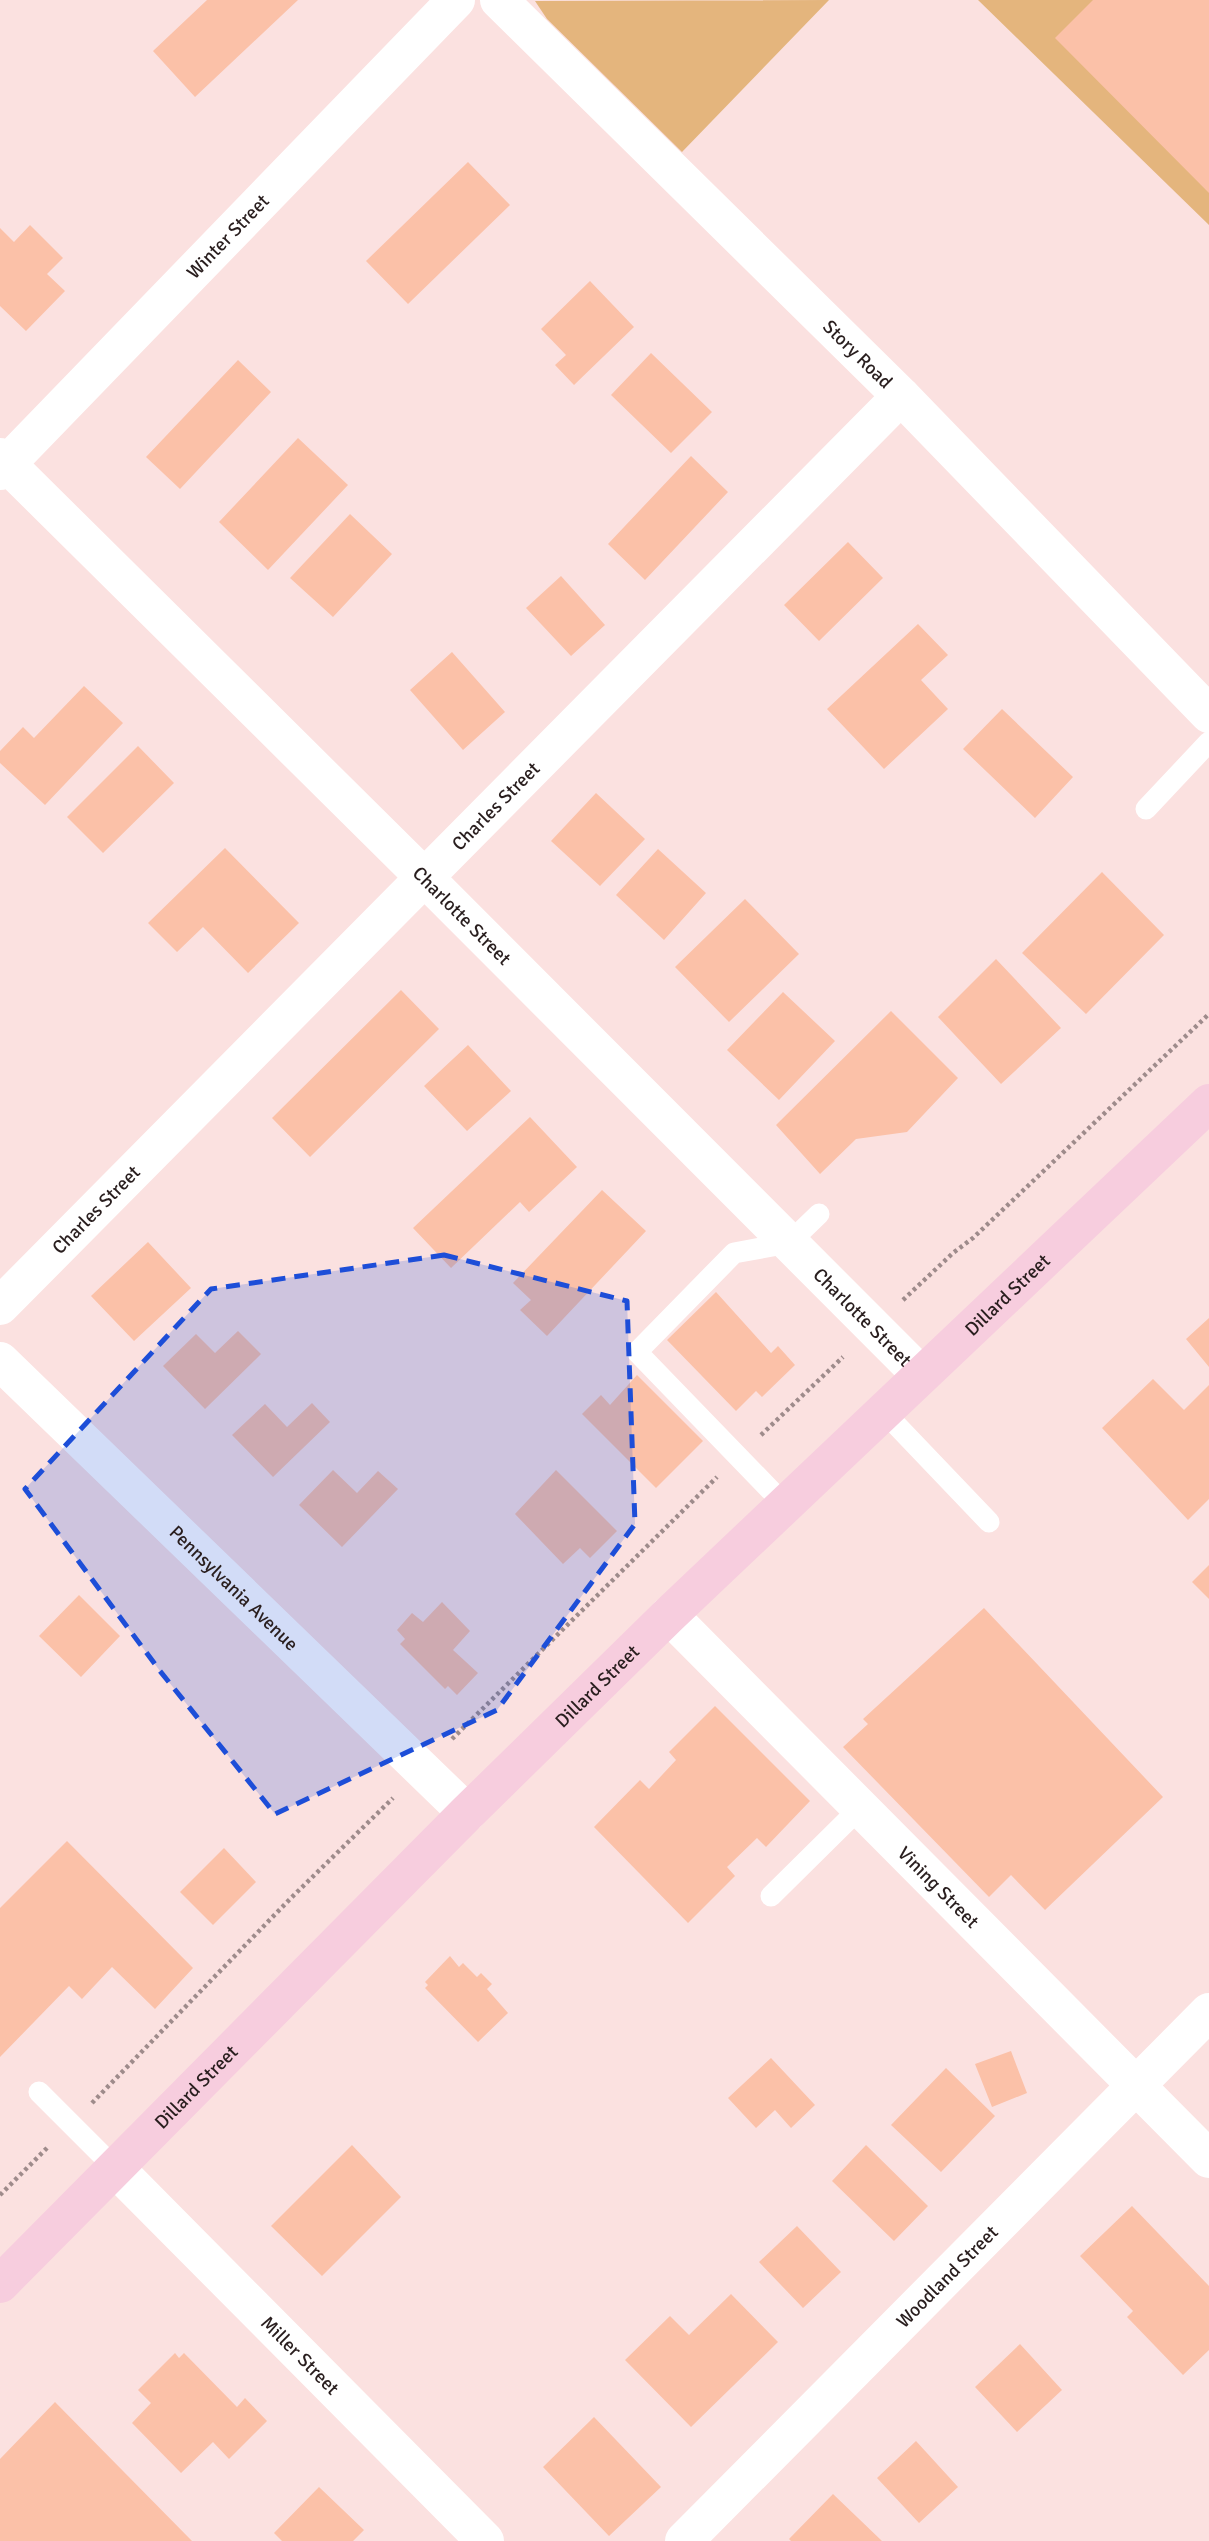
<svg xmlns="http://www.w3.org/2000/svg" width="1209" height="2541" font-family="Signika,sans-serif">
	<style>
		.green { fill: #e4b57d }
		.building { fill: #fbc1a8 }
		.lines { fill: none; stroke-linecap: round; stroke-linejoin: round }
		.path { stroke: #9e8b8b; stroke-width: 4.5; stroke-dasharray: 3.5 3.5; stroke-linecap: butt }
		.service { stroke: #fff; stroke-width: 21 }
		.minor { stroke: #fff; stroke-width: 38 }
		.tertiary { stroke: #fff; stroke-width: 38 }
		.primary { stroke: #f7cdde; stroke-width: 38 }
		.marked { fill: #1d4ed8; fill-opacity: 0.2; stroke: #1d4ed8; stroke-width: 5; stroke-dasharray: 14 9; stroke-linejoin: round }
		.labels { text-anchor: middle; stroke-width: 5; stroke-linejoin: round; paint-order: stroke }
		.street-label { font-size: 19px; fill: #291e1e; stroke: #fff2f1 }
	</style>
	<rect width="100%" height="100%" fill="#fbe1e0"/>
	<path class="green" d="M829 0 682 152 547 19 535 1Z
		M978 0H1209V225Z"/>
	<path class="building" d="M207 0H298L195 97 153 51Z
		M1093 0H1209V193L1055 38Z
		M468 162 510 205 408 304 366 261Z
		M30 225 63 258 47 274 65 291 26 331 0 306V228L14 242Z
		M590 281 634 327 574 385 555 365 566 355 541 329Z
		M651 353 712 412 671 453 611 395Z
		M238 360 271 392 180 489 146 457Z
		M298 438 348 485 268 570 219 522Z
		M691 456 728 492 645 580 608 544Z
		M350 514 392 554 333 617 290 578Z
		M848 542 883 578 819 641 784 605Z
		M561 576 605 625 571 656 526 608Z
		M918 624 948 655 921 680 948 709 884 769 827 709Z
		M452 652 505 712 463 750 410 690Z
		M84 686 123 723 45 805 0 763V751L23 727 34 738Z
		M1002 709 1073 777 1035 818 963 749Z
		M138 746 174 783 103 853 67 817Z
		M596 793 645 839 600 886 551 841Z
		M225 848 299 923 248 973 203 927 177 952 148 923Z
		M658 849 706 893 664 940 616 895Z
		M1102 872 1164 935 1086 1014 1022 953Z
		M745 899 799 954 729 1022 675 967Z
		M996 959 1061 1028 1001 1084 938 1017Z
		M401 990 439 1029 310 1157 272 1118Z
		M783 992 835 1041 779 1100 727 1050Z
		M891 1011 958 1078 907 1132 856 1139 820 1174 776 1125Z
		M468 1045 511 1091 467 1131 424 1086Z
		M530 1117 577 1167 529 1212 520 1202 451 1268 413 1228Z
		M602 1190 646 1231 547 1336 520 1310 531 1300 513 1283Z
		M148 1242 191 1288 134 1341 91 1296Z
		M716 1292 771 1353 778 1346 795 1365 762 1397 756 1391 736 1411 667 1340Z
		M1209 1318V1367L1186 1339Z
		M238 1331 261 1354 205 1409 163 1366 196 1334 215 1353Z
		M637 1375 703 1441 656 1488 582 1414 601 1395 610 1405Z
		M1153 1379 1184 1410 1209 1385V1499L1188 1520 1102 1428Z
		M312 1403 330 1422 273 1477 232 1435 265 1404 287 1427Z
		M333 1470 357 1493 378 1471 398 1489 342 1547 299 1505Z
		M556 1470 617 1531 590 1558 580 1548 563 1564 515 1514Z
		M1209 1565V1599L1192 1582Z
		M79 1595 120 1636 81 1677 39 1636Z
		M442 1602 470 1631 453 1650 478 1673 457 1695 448 1686 445 1689 400 1644 405 1639 397 1630 412 1613 423 1622Z
		M984 1608 1163 1797 1045 1910 1011 1875 989 1897 843 1747 868 1724 863 1719Z
		M715 1706 810 1801 766 1847 757 1838 727 1867 735 1876 688 1923 594 1827 640 1780 649 1789 676 1760 669 1752Z
		M67 1841 193 1968 155 2009 112 1967 82 1999 69 1986 0 2057V1908Z
		M224 1848 256 1882 213 1925 180 1892Z
		M450 1956 459 1967 463 1963 477 1977 481 1973 492 1984 487 1989 508 2013 478 2042 425 1988 428 1985 425 1982Z
		M1011 2051 1027 2093 992 2107 975 2064Z
		M771 2058 815 2105 791 2128 775 2110 756 2128 728 2098Z
		M946 2068 995 2116 941 2172 891 2125Z
		M352 2145 401 2197 322 2276 271 2226Z
		M866 2145 928 2206 894 2241 832 2181Z
		M1132 2206 1209 2286V2350L1183 2375 1127 2317 1133 2311 1080 2256Z
		M797 2226 841 2272 803 2308 759 2262Z
		M731 2294 778 2342 691 2427 625 2360 670 2316 689 2335Z
		M1020 2344 1062 2390 1017 2432 975 2387Z
		M175 2353 179 2358 184 2353 237 2407 245 2398 267 2421 229 2459 213 2442 181 2473 132 2423 151 2403 138 2390Z
		M55 2402 192 2541H0V2459Z
		M594 2417 661 2487 609 2536 543 2467Z
		M916 2441 958 2487 919 2523 877 2478Z
		M319 2487 364 2530 353 2541H282L274 2533Z
		M833 2494 882 2541H791L789 2539Z"/>
	<g class="lines">
		<path class="path" d="M903 1300 953 1253 973 1238 1209 1014
			M761 1435 843 1357
			M452 1739 717 1477
			M92 2103 291 1898 393 1798
			M0 2195 49 2146"/>
		<path class="service" d="M1146 809 1209 742
			M883 1411 989 1522
			M785 1505 637 1352 734 1253 789 1243 819 1214
			M771 1896 860 1808
			M39 2092 116 2169"/>
		<g class="minor">
			<path id="s1" d="M0 457 425 878 921 1375"/>
			<path id="s2" d="M0 471 456 0"/>
			<path id="s3" d="M0 1306 901 396"/>
			<path id="s4" d="M0 1361 467 1813"/>
			<path id="s5" d="M669 1615 1209 2159"/>
			<path id="s6" d="M116 2169 485 2541"/>
			<path id="s7" d="M684 2541 1209 2012"/>
		</g>
		<path class="tertiary" id="s8" d="M499 0 901 396 1209 714"/>
		<path class="primary" id="s9" d="M0 2284 467 1813 669 1615 1209 1103"/>
	</g>
	<path class="marked" d="M444 1255 627 1301 635 1524 497 1710 275 1814 160 1671 25 1489 211 1289Z"/>
	<g class="labels">
		<g class="street-label">
			<text dy="7" stroke="none"><textPath href="#s2" startOffset="327">Winter Street</textPath></text>
			<text dy="7" stroke="none"><textPath href="#s8" startOffset="504">Story Road</textPath></text>
			<text dy="7" stroke="none"><textPath href="#s3" startOffset="704">Charles Street</textPath></text>
			<text dy="7" stroke="none"><textPath href="#s1" startOffset="651">Charlotte Street</textPath></text>
			<text dy="7" stroke="none"><textPath href="#s3" startOffset="136">Charles Street</textPath></text>
			<text dy="7" stroke="none"><textPath href="#s9" startOffset="1412">Dillard Street</textPath></text>
			<text dy="7" stroke="none"><textPath href="#s1" startOffset="1218">Charlotte Street</textPath></text>
			<text dy="7" stroke="none"><textPath href="#s4" startOffset="326">Pennsylvania Avenue</textPath></text>
			<text dy="7" stroke="none"><textPath href="#s9" startOffset="845">Dillard Street</textPath></text>
			<text dy="7" stroke="none"><textPath href="#s5" startOffset="383">Vining Street</textPath></text>
			<text dy="7" stroke="none"><textPath href="#s9" startOffset="278">Dillard Street</textPath></text>
			<text dy="7" stroke="none"><textPath href="#s7" startOffset="373">Woodland Street</textPath></text>
			<text dy="7" stroke="none"><textPath href="#s6" startOffset="262">Miller Street</textPath></text>
		</g>
	</g>
</svg>
